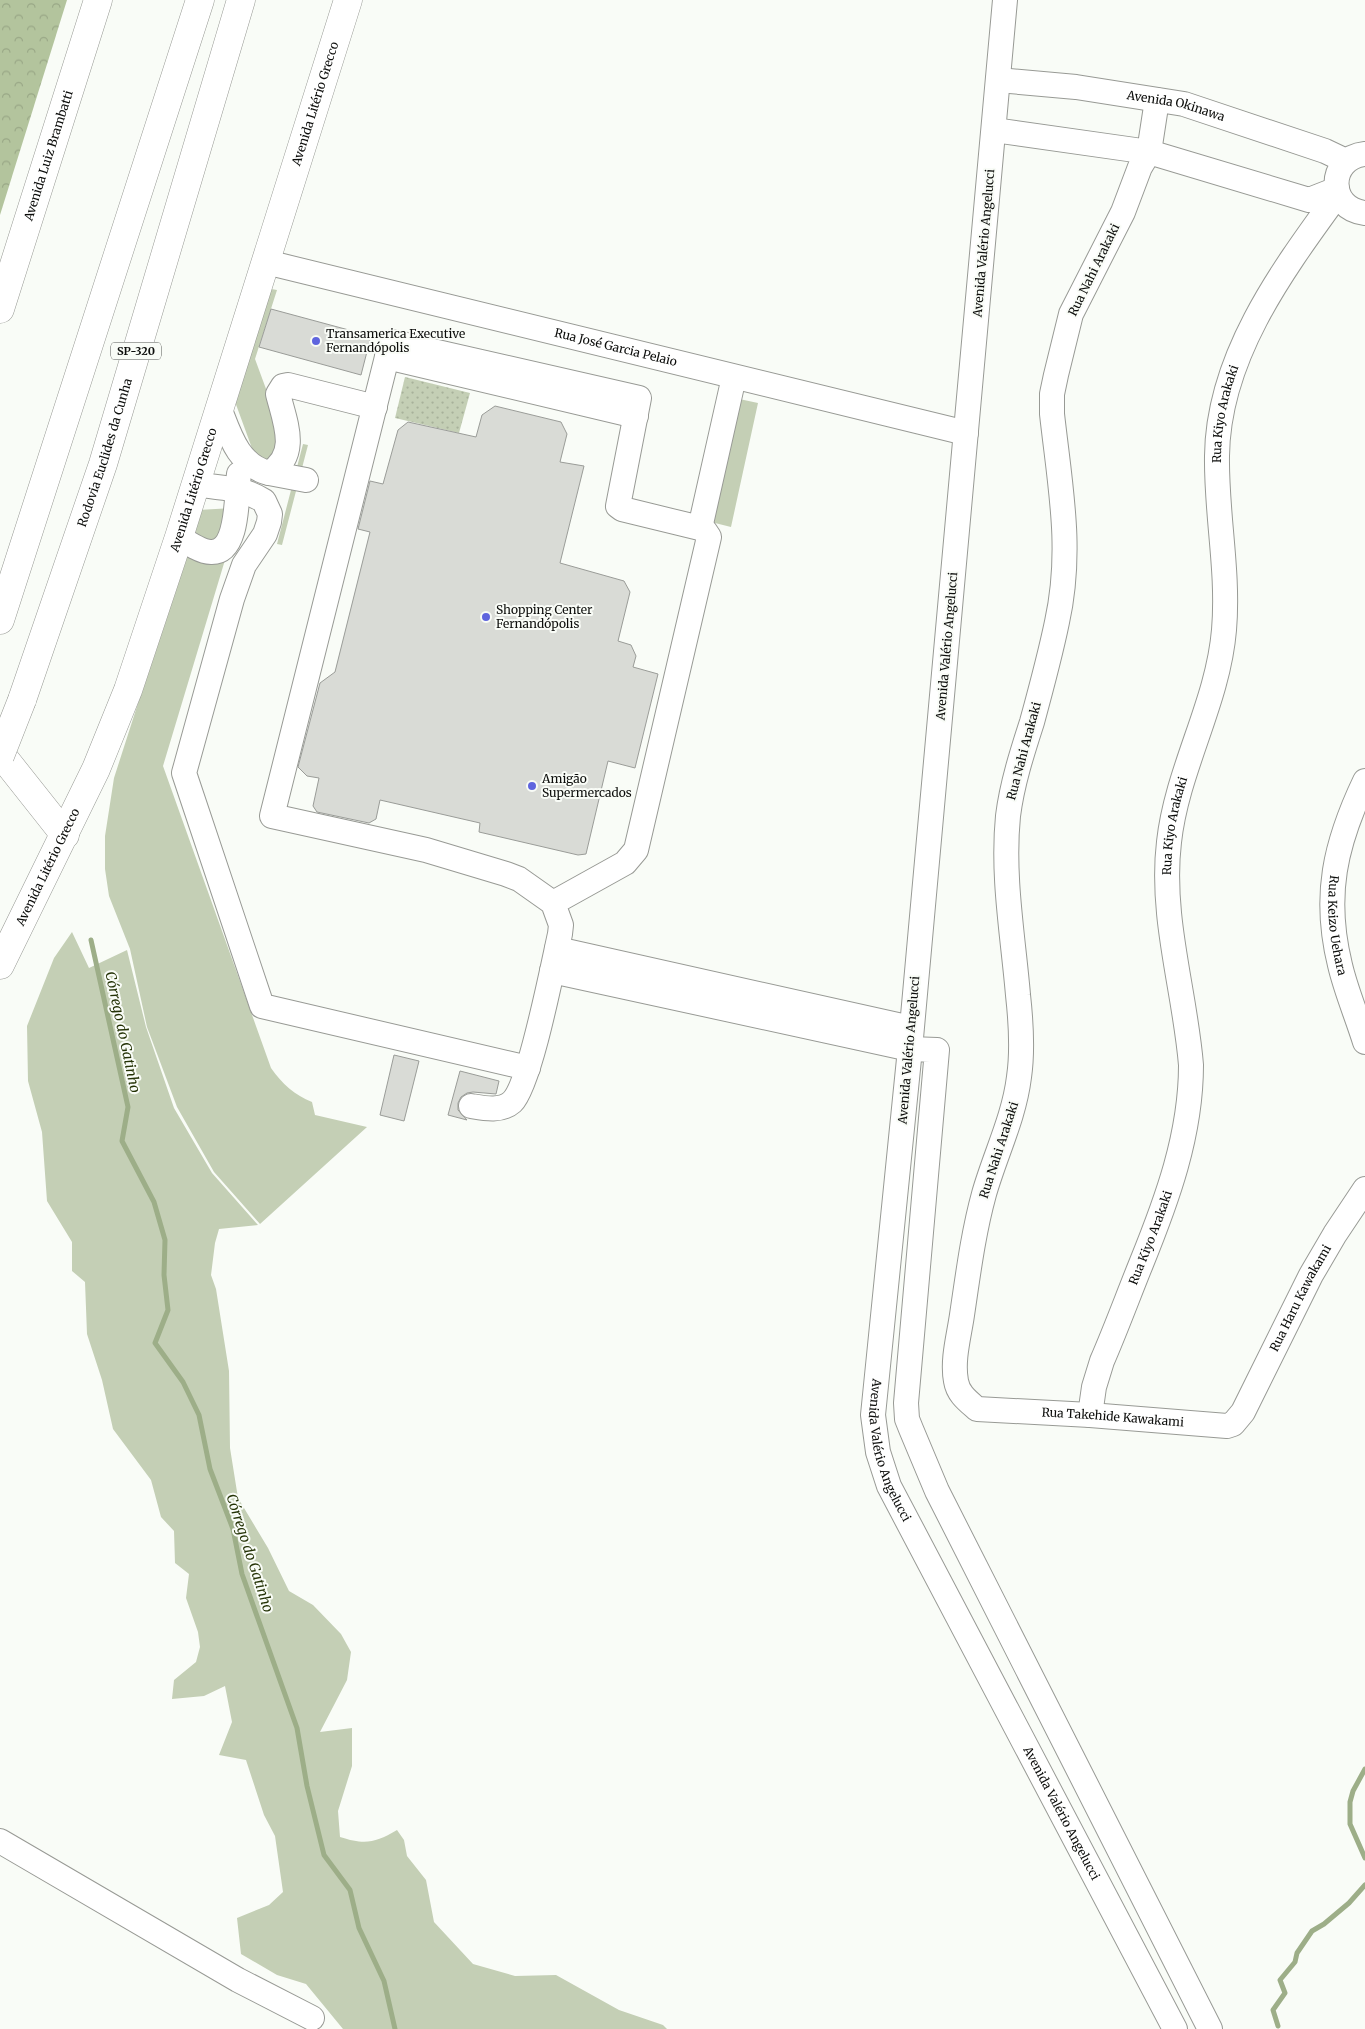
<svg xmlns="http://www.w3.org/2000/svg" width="1365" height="2029" font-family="Merriweather,serif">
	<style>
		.grass { fill: #c4cfb5 }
		.forest { fill: url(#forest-crowns) }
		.garden { fill: url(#garden-dots) }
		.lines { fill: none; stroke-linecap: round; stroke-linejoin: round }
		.stream { stroke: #9dae88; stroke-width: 5 }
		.building { fill: #d9dbd6; stroke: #9a9c98 }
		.minor-casing { stroke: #989a95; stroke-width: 26 }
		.major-casing { stroke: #989a95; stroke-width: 29 }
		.highway-casing { stroke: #989a95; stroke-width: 29 }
		.minor { stroke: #fff; stroke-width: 24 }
		.major { stroke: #fff; stroke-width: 28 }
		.highway { stroke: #fff; stroke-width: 28 }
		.highway-bridge-casing { stroke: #989a95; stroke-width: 29; stroke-linecap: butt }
		.highway-bridge { stroke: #fff; stroke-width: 28 }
		.poi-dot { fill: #5f65de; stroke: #f9fcf7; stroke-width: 2 }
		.labels { text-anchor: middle; stroke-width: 4; stroke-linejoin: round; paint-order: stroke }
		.shield { fill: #f9fcf7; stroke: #535552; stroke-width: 1 }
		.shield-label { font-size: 11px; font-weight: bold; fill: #0c0d0b }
		.street-label { font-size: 12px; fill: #0c0d0b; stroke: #f9fcf7 }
		.poi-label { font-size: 12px; fill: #0c0d0b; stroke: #f9fcf7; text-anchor: start }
		.water-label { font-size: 14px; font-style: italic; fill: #233205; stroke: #f9fcf7 }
	</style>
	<defs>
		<pattern id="forest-crowns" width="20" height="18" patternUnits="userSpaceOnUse" patternTransform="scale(1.25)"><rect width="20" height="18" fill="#b3c49d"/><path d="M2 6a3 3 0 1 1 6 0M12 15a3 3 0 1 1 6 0" fill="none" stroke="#99a786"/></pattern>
		<pattern id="garden-dots" width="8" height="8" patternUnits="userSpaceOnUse" patternTransform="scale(1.25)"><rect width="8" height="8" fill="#c4cfb5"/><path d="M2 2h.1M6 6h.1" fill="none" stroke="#a7b19a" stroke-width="1.8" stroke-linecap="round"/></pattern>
	</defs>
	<rect width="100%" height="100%" fill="#f9fcf7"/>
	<path class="grass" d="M266 288 277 290 255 359 269 397 282 449 275 459 257 462 234 399Z
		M730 397 758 403 731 527 703 520Z
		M303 444 308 445 282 545 277 544Z
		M233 508V521L213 543 198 537 194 532 198 510Z
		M186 554 218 561 225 560 163 766 271 1068C282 1084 295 1095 312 1102L315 1115 367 1127 260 1224 214 1172 177 1107 147 1027 130 949 109 896 105 869V836L114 778Z
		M72 932 89 968 127 950 146 1027 174 1108 212 1173 258 1225 219 1229 215 1243 211 1275 216 1289 229 1371 230 1448 238 1498 268 1548 289 1591 313 1605 341 1634 351 1652 347 1680 320 1732 352 1728V1766L338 1811 340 1837C365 1845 375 1843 397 1830L404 1840 407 1856 426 1880 434 1922 473 1964 515 1976 556 1975 619 2010 663 2025 667 2029H343L306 1984 277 1975 241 1954 237 1918 269 1905 283 1892 275 1836 264 1815 246 1760 219 1755 232 1722 225 1686 204 1696 172 1699 174 1680 196 1662 200 1647 198 1632 186 1598 189 1574 175 1563 174 1531 161 1517 151 1480 113 1429 102 1380 87 1334 85 1282 72 1271V1242L47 1201 42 1132 28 1081 27 1026 54 958Z"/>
	<path class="forest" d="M0 0H67L0 215Z"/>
	<path class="garden" d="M405 377 470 393 459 433 395 418Z"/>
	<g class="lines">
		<path class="stream" d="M91 940 128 1107 122 1141 154 1202 165 1240 164 1275 168 1310 155 1343 183 1382 199 1415 210 1469 233 1529 242 1574 297 1728 307 1786 324 1855 350 1890 359 1928 384 1981 395 2029
			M1365 1769 1353 1791 1350 1802V1824L1365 1858
			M1278 2026 1273 2010 1285 1993 1280 1980 1295 1962 1297 1953 1312 1931 1324 1924 1349 1903 1365 1885"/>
	</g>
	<path class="building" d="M271 309 371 336 361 375 259 347Z
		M495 406 561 422 567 434 560 462 584 466 560 563 624 581 630 592 618 641 631 645 636 656 633 667 658 674 635 768 608 761 586 854 578 855 479 832 480 823 380 800 376 819 369 823 317 812 313 806 319 778 307 776 298 767 320 683 335 672 370 532 358 529 370 481 383 484 398 430 408 422 476 437 482 415Z
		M394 1055 419 1061 404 1121 380 1115Z
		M460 1071 499 1081 496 1094 473 1092 467 1093 461 1097 458 1103V1110L467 1120 448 1115Z"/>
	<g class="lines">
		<g class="minor-casing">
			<g id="minor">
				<path id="s1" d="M1005 0 910 1049 873 1415 878 1452 889 1486 1175 2029"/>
				<path id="s2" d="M998 80 1076 87 1184 104 1325 151 1346 161"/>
				<path id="s3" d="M1157 100 1149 152 1140 167 1123 212 1071 314 1056 375 1052 394V414C1060 486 1073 550 1057 622 1050 656 1041 689 1032 722 1022 753 1012 784 1008 816 1002 876 1013 936 1018 995 1021 1022 1023 1050 1019 1077 1014 1118 995 1155 984 1194 973 1234 968 1275 962 1315 959 1336 952 1360 956 1381 958 1394 968 1401 977 1409L1090 1415 1227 1426 1233 1424 1243 1412 1311 1275 1335 1234 1365 1189"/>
				<path d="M994 130 1149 152 1309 200 1337 189"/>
				<path d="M1365 154C1327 158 1327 209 1365 213"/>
				<path id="s4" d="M266 262 966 433"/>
				<path d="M387 357 636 416"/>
				<path d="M220 410C230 436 239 466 269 473 300 455 285 422 278 394L283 386 288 385 375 407"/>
				<path d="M269 473 306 480"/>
				<path d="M195 484C221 489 241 486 264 501L270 514 269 522 265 534 244 565 232 599 184 773 262 1006 528 1068"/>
				<path d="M700 528 734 377"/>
				<path d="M179 537C188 543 201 552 211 552 240 553 236 493 239 474"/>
				<path id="s5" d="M1365 781C1335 844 1323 896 1340 965 1346 991 1357 1016 1365 1042"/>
				<path d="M557 949 911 1028"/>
				<path d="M552 971 910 1049 937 1050 906 1403 907 1419 911 1429 937 1491 1210 2029"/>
				<path d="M471 1106C483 1108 501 1112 512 1102 530 1085 553 965 560 934L561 925 553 903 519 879 506 874 426 850 272 816 387 357 390 345 393 342 639 398 618 506 622 509 700 528 705 531 709 537 636 850 625 863 553 903"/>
				<path id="s6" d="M1090 1415 1094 1387 1102 1361C1116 1329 1128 1296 1141 1264 1167 1200 1191 1135 1191 1065 1185 991 1160 917 1169 842 1177 769 1218 703 1224 630 1229 571 1216 514 1217 456 1218 357 1282 271 1338 194"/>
				<path d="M0 1841 238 1980 312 2018"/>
			</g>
		</g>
		<g class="major-casing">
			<g id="major">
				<path id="s7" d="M0 309 98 0"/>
				<path d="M0 753 65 835"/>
				<path id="s8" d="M0 965 96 769 128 690 179 537 348 0"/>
			</g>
		</g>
		<g class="highway-casing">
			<g id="highway">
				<path d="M0 620 200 0"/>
				<path id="s9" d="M22 700 103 464 241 0"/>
			</g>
		</g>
		<use href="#minor" class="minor"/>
		<use href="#major" class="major"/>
		<use href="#highway" class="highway"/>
		<g class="highway-bridge-casing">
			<path id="highway-bridge" d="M0 756 22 700"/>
		</g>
		<use href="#highway-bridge" class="highway-bridge"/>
	</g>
	<g class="poi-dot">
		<circle cx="316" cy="341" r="5"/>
		<circle cx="486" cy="617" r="5"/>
		<circle cx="532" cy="786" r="5"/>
	</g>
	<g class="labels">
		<rect class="shield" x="111" y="342.5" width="50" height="17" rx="4"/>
		<g class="shield-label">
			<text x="136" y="355">SP-320</text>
		</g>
		<g class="street-label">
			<text dy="4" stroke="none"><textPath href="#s8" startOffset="919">Avenida Litério Grecco</textPath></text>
			<text dy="4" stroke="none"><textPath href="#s2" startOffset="180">Avenida Okinawa</textPath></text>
			<text dy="4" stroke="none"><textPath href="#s7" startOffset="161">Avenida Luiz Brambatti</textPath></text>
			<text transform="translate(984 243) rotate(-85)" y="4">Avenida Valério Angelucci</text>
			<text transform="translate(1094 270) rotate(-64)" y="4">Rua Nahi Arakaki</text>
			<text dy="4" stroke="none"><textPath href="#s4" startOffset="360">Rua José Garcia Pelaio</textPath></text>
			<text dy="4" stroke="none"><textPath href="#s6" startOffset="1028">Rua Kiyo Arakaki</textPath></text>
			<text dy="4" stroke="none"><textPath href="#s9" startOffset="261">Rodovia Euclides da Cunha</textPath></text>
			<text dy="4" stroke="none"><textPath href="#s8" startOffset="514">Avenida Litério Grecco</textPath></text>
			<text transform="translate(947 646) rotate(-85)" y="4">Avenida Valério Angelucci</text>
			<text transform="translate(1024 751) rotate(-75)" y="4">Rua Nahi Arakaki</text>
			<text dy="4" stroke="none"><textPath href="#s6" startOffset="608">Rua Kiyo Arakaki</textPath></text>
			<text dy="4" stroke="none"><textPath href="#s8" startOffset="109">Avenida Litério Grecco</textPath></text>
			<text dy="4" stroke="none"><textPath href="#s5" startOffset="150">Rua Keizo Uehara</textPath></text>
			<text transform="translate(909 1050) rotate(-85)" y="4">Avenida Valério Angelucci</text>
			<text transform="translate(999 1150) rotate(-72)" y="4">Rua Nahi Arakaki</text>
			<text dy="4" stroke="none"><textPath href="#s6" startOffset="188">Rua Kiyo Arakaki</textPath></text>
			<text dy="4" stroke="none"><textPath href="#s3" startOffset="1754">Rua Haru Kawakami</textPath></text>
			<text dy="4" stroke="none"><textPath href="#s3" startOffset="1490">Rua Takehide Kawakami</textPath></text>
			<text dy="4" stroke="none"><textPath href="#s1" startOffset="1459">Avenida Valério Angelucci</textPath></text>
			<text dy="4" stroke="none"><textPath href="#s1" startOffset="1864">Avenida Valério Angelucci</textPath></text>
		</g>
		<g class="poi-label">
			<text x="326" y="338">Transamerica Executive<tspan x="326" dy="14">Fernandópolis</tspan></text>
			<text x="496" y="614">Shopping Center<tspan x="496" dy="14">Fernandópolis</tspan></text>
			<text x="542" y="783">Amigão<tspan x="542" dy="14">Supermercados</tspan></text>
		</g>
		<g class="water-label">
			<text transform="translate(123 1032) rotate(78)" y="5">Córrego do Gatinho</text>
			<text transform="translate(250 1553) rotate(72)" y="5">Córrego do Gatinho</text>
		</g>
	</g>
</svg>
